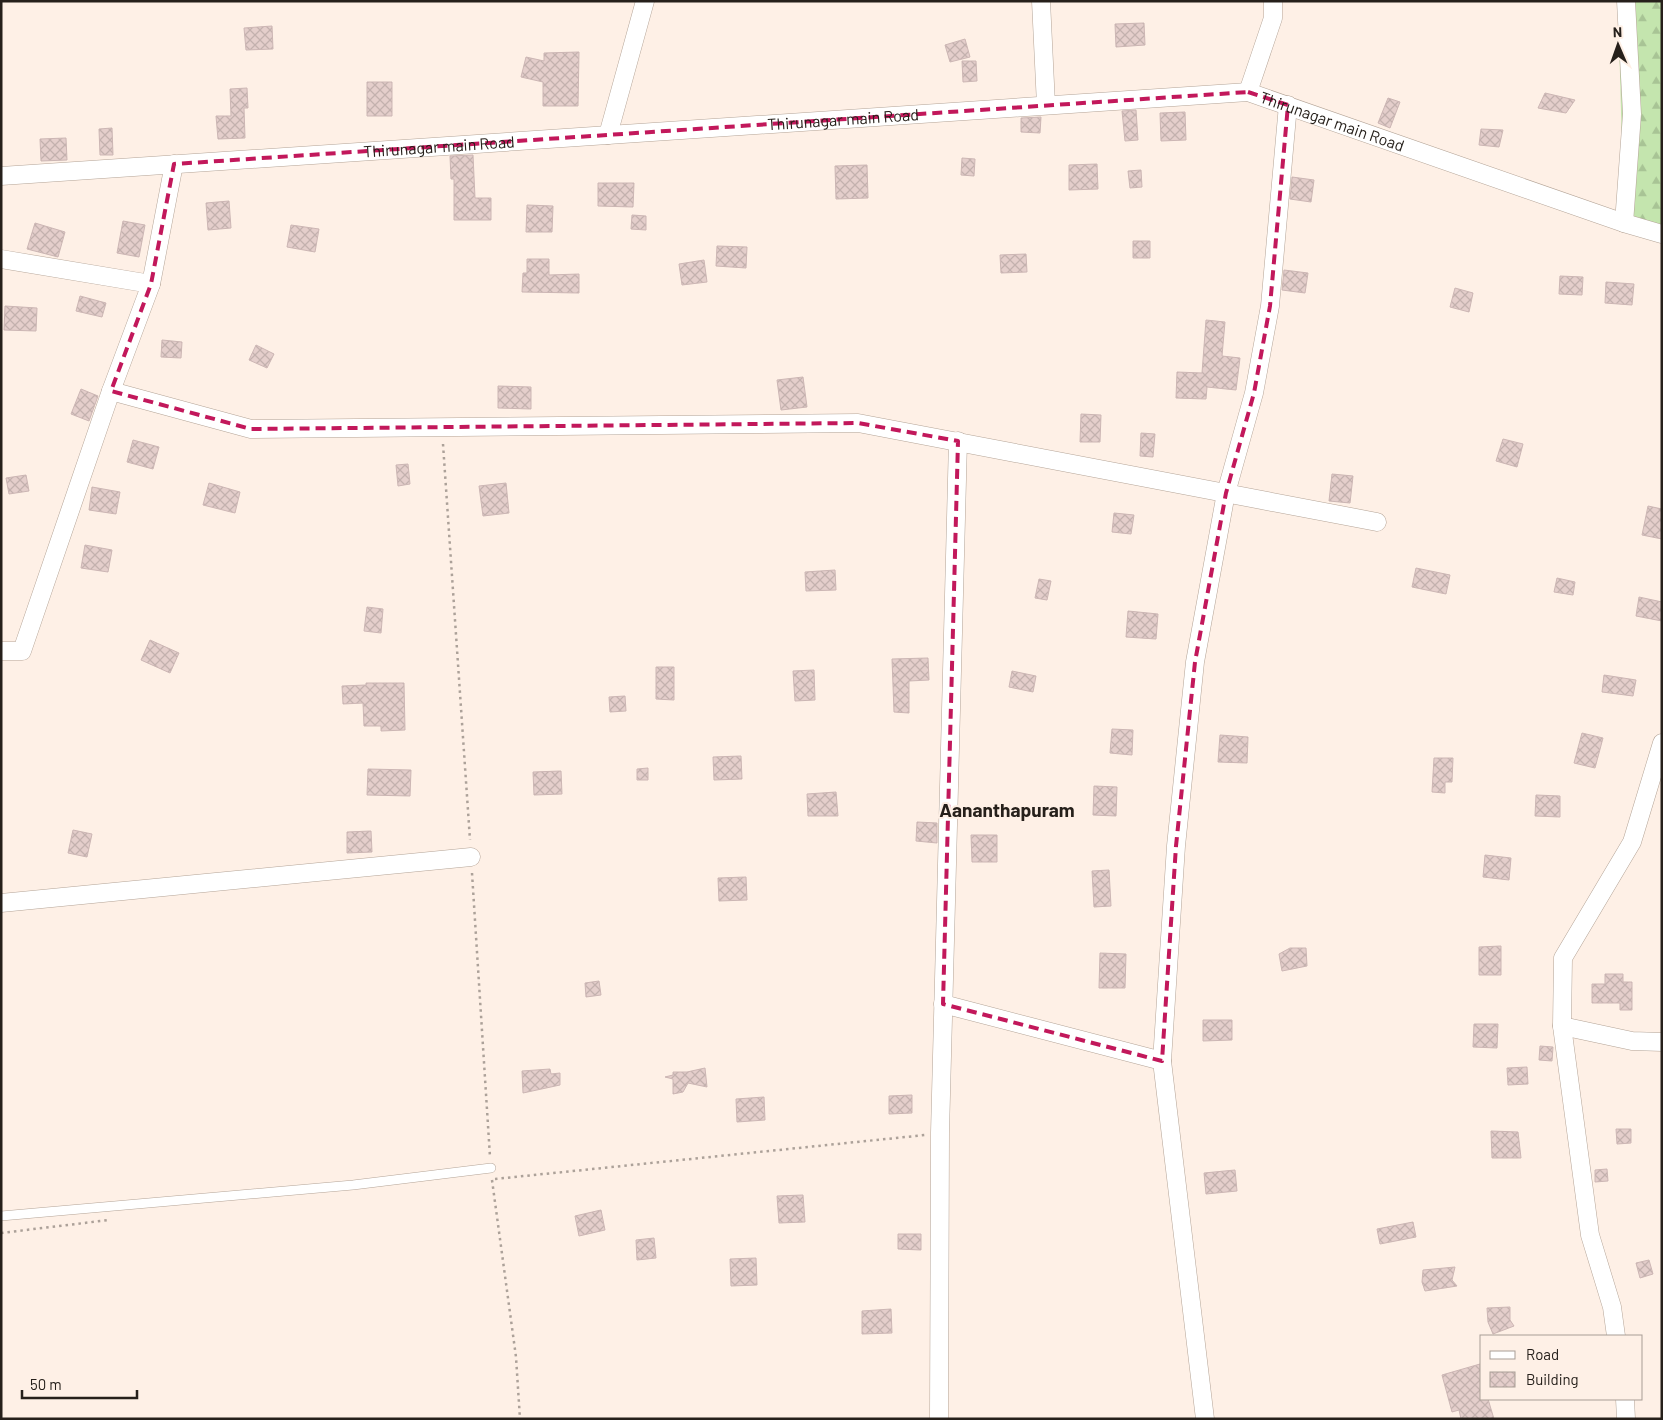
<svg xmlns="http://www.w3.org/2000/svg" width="1663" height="1420" font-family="Barlow,sans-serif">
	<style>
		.forest { fill: url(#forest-firs) }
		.building { fill: url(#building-cross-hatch); stroke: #ccb6b4 }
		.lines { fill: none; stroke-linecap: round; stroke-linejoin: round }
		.service-casing { stroke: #b4a497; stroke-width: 10 }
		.minor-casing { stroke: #b4a497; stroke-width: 19 }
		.path { stroke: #aca199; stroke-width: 2.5; stroke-dasharray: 2.5 4; stroke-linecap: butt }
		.service { stroke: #fff; stroke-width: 9 }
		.minor { stroke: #fff; stroke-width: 18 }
		.marked { fill: none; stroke: #c2185b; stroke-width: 4; stroke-dasharray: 10 6; stroke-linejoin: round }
		.labels { text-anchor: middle; stroke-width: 4; stroke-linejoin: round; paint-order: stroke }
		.street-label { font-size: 16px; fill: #26201b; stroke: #fef0e6 }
		.quarter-label { font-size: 19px; font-weight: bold; fill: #26201b; stroke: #fef0e6 }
	</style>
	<defs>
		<pattern id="forest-firs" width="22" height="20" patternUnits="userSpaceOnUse" patternTransform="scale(1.25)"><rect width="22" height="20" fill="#c4e5ae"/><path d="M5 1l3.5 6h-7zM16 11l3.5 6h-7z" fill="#a8c495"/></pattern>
		<pattern id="building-cross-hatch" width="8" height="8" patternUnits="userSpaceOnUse" patternTransform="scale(1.25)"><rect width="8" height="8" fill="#e4cecb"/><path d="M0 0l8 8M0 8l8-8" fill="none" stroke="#c3b1ae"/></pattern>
	</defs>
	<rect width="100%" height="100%" fill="#fef0e6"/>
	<path class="forest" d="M1618 1H1662V236L1624 223Z"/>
	<path class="building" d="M1144 23 1145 45 1116 47 1115 24Z
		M272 26 273 49 246 50 244 28Z
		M965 39 970 57 950 62 945 45Z
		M579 52 578 106H543V82L521 77 526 57 544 61V53Z
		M962 61H976L977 81 963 82Z
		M367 82H392V116H367Z
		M247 88 248 108H244L245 138 218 139 216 116H231L230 89Z
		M1545 93 1575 100 1566 113 1538 108Z
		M1388 98 1400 102 1390 128 1378 123Z
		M1136 110 1138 140 1125 141 1122 111Z
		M1185 112 1186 140 1161 141 1160 113Z
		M1041 117 1040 133 1021 132V118Z
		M112 128 113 155H100L99 129Z
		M1481 129 1503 130 1499 147 1479 145Z
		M66 138 67 160 41 161 40 139Z
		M473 155 475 198H491V220H454V179H451L450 156Z
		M962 158 975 159 974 176 961 175Z
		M1097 164 1098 189 1069 190V165Z
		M867 165 868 198 836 199 835 166Z
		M1141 170 1142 187 1130 188 1128 171Z
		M1292 177 1314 180 1311 202 1290 199Z
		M598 183H634L633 207 598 206Z
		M229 201 231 228 208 230 206 203Z
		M527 205 553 206 552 232H526Z
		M632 215 646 216V230L631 229Z
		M123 221 145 225 139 257 117 253Z
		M35 223 65 232 58 257 27 249Z
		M291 225 319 229 315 252 287 247Z
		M1133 241H1150V258H1133Z
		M717 246 747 247 746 268 716 266Z
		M1026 254 1027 272 1001 273 1000 255Z
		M527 259H549V275L579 274V293L522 292 523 273H527Z
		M704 260 707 282 682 285 679 264Z
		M1284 270 1308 273 1305 293 1282 290Z
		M1560 276 1583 277 1582 295 1559 294Z
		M1606 282 1634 284 1632 305 1605 303Z
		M1455 288 1473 293 1469 312 1450 307Z
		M80 296 106 303 102 317 76 311Z
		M5 306 37 308 36 331 4 330Z
		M1206 320 1225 322 1222 356 1240 358 1236 390 1207 387 1206 399 1176 398 1177 372 1202 373Z
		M162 340 182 342 181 358 161 357Z
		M256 345 274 354 267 368 249 360Z
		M803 377 807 407 781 410 777 380Z
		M498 386 531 387V409L498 408Z
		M81 389 98 396 89 421 71 414Z
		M1081 414 1101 415 1100 442H1080Z
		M1141 433 1155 434 1153 457 1140 456Z
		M1503 439 1523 444 1517 467 1496 461Z
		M133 440 159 447 153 469 127 462Z
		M408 464 410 484 398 486 396 465Z
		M1332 474 1353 476 1350 503 1329 501Z
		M26 475 29 491 9 494 6 478Z
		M209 483 240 492 235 513 203 505Z
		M506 483 509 513 483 516 479 486Z
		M92 487 120 492 116 514 89 510Z
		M1648 506 1662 509V539L1642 535Z
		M1114 513 1134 515 1131 534 1112 532Z
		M85 545 112 550 108 572 81 568Z
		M1416 568 1450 575 1446 594 1412 587Z
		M835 570 836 590 806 591 805 572Z
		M1557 578 1575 582 1573 595 1554 592Z
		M1039 579 1051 581 1047 600 1035 598Z
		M1639 597 1662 602V621L1636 616Z
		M367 607 383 609 381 633 364 631Z
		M1128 611 1158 614 1156 639 1126 637Z
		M150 640 179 653 170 673 141 660Z
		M928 658 929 680 909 681V713L894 712 892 659Z
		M656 667H674V700L656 699Z
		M814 670 815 700 795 701 793 671Z
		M1012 671 1036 676 1033 692 1009 687Z
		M1604 675 1636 680 1633 696 1602 692Z
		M366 683H404L405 730 381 731V726H364L363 703 343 704 342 686 366 685Z
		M625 696 626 711 610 712 609 697Z
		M1112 729 1133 730 1132 755 1110 753Z
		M1582 733 1603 738 1595 768 1574 763Z
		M1220 735 1248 737 1247 763 1218 762Z
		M741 756 742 779 714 780 713 757Z
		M1434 758H1453L1452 782H1445V793L1432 792Z
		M648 768V780H637V769Z
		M368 769 411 770 410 796 367 795Z
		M561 771 562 794 534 795 533 772Z
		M1094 786 1117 787 1116 816 1093 815Z
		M836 792 838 816H808L807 794Z
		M1536 795 1560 796V817L1535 816Z
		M917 822 937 823V843L916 841Z
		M73 830 92 834 87 857 68 853Z
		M371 831 372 852 347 853V832Z
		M971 835H997V862H972Z
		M1485 855 1511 858 1509 880 1483 877Z
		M1109 870 1111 906 1094 907 1092 871Z
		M746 877 747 900 719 901 718 878Z
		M1501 946V975H1479V947Z
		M1290 948H1306L1307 966 1282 971 1279 954Z
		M1100 953 1126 954 1125 988H1099Z
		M1605 974H1623V982H1632V1010H1620V1003H1592V984H1605Z
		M599 981 601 995 586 997 585 983Z
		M1203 1020H1232V1040L1203 1041Z
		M1474 1024H1498L1497 1048 1473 1047Z
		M1540 1046 1553 1047 1552 1061 1539 1060Z
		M1527 1067 1528 1084 1508 1085 1507 1068Z
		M705 1068 707 1087 688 1083 683 1092 673 1094V1079L665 1077 673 1075V1072H687Z
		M550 1069 551 1074 560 1073V1085L523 1093 522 1071Z
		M912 1095V1113L889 1114V1096Z
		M764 1097 765 1120 737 1122 736 1099Z
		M1616 1129H1631V1143L1617 1144Z
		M1491 1131 1518 1132 1521 1158H1492Z
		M1607 1169 1608 1181 1595 1182V1170Z
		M1235 1170 1237 1191 1206 1194 1204 1173Z
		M803 1195 805 1222 779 1223 777 1196Z
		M601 1210 605 1230 579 1236 575 1216Z
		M1413 1222 1416 1237 1380 1244 1377 1229Z
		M898 1234H921V1250L898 1249Z
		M654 1238 656 1258 637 1260 636 1240Z
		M756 1258 757 1285 731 1286 730 1259Z
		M1649 1260 1653 1274 1640 1278 1636 1263Z
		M1455 1267 1452 1280 1457 1286 1425 1291 1422 1282 1423 1270Z
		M1510 1307V1320L1514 1326 1493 1334 1488 1322 1487 1308Z
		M891 1309 892 1333 862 1334V1311Z
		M1480 1364 1482 1399H1488L1494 1419H1461L1459 1410 1452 1412 1442 1375Z"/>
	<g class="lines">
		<g class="service-casing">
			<path id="service" d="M1 1216 353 1185 491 1168"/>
		</g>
		<g class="minor-casing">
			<g id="minor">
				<path d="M1041 1 1046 105"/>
				<path d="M1248 92 1273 18V1"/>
				<path d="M608 135 645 1"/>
				<path id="s1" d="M1 176 1248 92 1624 223 1662 234"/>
				<path d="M1624 223 1632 114 1626 1"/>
				<path d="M1 259 151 284"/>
				<path d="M111 391 251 429 858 423 1377 522"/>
				<path d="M1 651H22L111 391 151 284 174 164"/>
				<path d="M1662 743 1632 842 1563 958 1562 1026 1632 1041 1662 1042"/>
				<path d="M1 903 471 857"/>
				<path d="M943 1004 1162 1061"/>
				<path d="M1562 1026 1590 1235 1612 1307 1616 1336"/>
				<path d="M1625 1399 1626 1419"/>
				<path d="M939 1419 940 1133 958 441"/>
				<path d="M1205 1419 1162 1061 1176 846 1195 662 1226 493 1254 393 1270 306 1288 105"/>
			</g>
		</g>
		<path class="path" d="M443 444 470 840
			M472 873 490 1157
			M495 1179 925 1135
			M492 1180 516 1357 520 1419
			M1 1233 109 1220"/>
		<use href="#service" class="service"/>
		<use href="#minor" class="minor"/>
	</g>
	<path class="marked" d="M1248 92 1288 105 1270 306 1254 393 1226 493 1195 662 1176 846 1162 1061 943 1004 958 441 858 423 251 429 111 391 151 284 174 164Z"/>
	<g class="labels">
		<g class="street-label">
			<text dy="6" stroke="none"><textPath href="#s1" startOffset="844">Thirunagar main Road</textPath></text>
			<text dy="6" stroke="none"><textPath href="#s1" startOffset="1339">Thirunagar main Road</textPath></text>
			<text dy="6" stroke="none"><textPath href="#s1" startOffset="439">Thirunagar main Road</textPath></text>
		</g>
		<g class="quarter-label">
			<text x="1007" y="817">Aananthapuram</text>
		</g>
	</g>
	<rect width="1663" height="1420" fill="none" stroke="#26201b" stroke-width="5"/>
	<rect x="1480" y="1335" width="162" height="65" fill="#fef0e6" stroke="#a89d95"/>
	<rect x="1490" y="1351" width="25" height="8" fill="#ffffff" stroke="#a89d95"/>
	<text x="1526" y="1360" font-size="15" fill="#26201b">Road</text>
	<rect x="1490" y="1372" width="25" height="15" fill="url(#building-cross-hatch)" stroke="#a89d95"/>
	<text x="1526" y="1385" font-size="15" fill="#26201b">Building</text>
	<g transform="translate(1618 45) rotate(358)" stroke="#fef0e6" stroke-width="4" paint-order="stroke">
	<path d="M0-4L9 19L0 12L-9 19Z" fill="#26201b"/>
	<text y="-8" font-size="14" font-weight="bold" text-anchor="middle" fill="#26201b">N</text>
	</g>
	<path d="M22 1390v8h115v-8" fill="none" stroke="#26201b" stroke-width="2.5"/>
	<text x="30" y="1390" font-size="15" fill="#26201b" stroke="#fef0e6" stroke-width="4" paint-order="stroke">50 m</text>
</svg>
